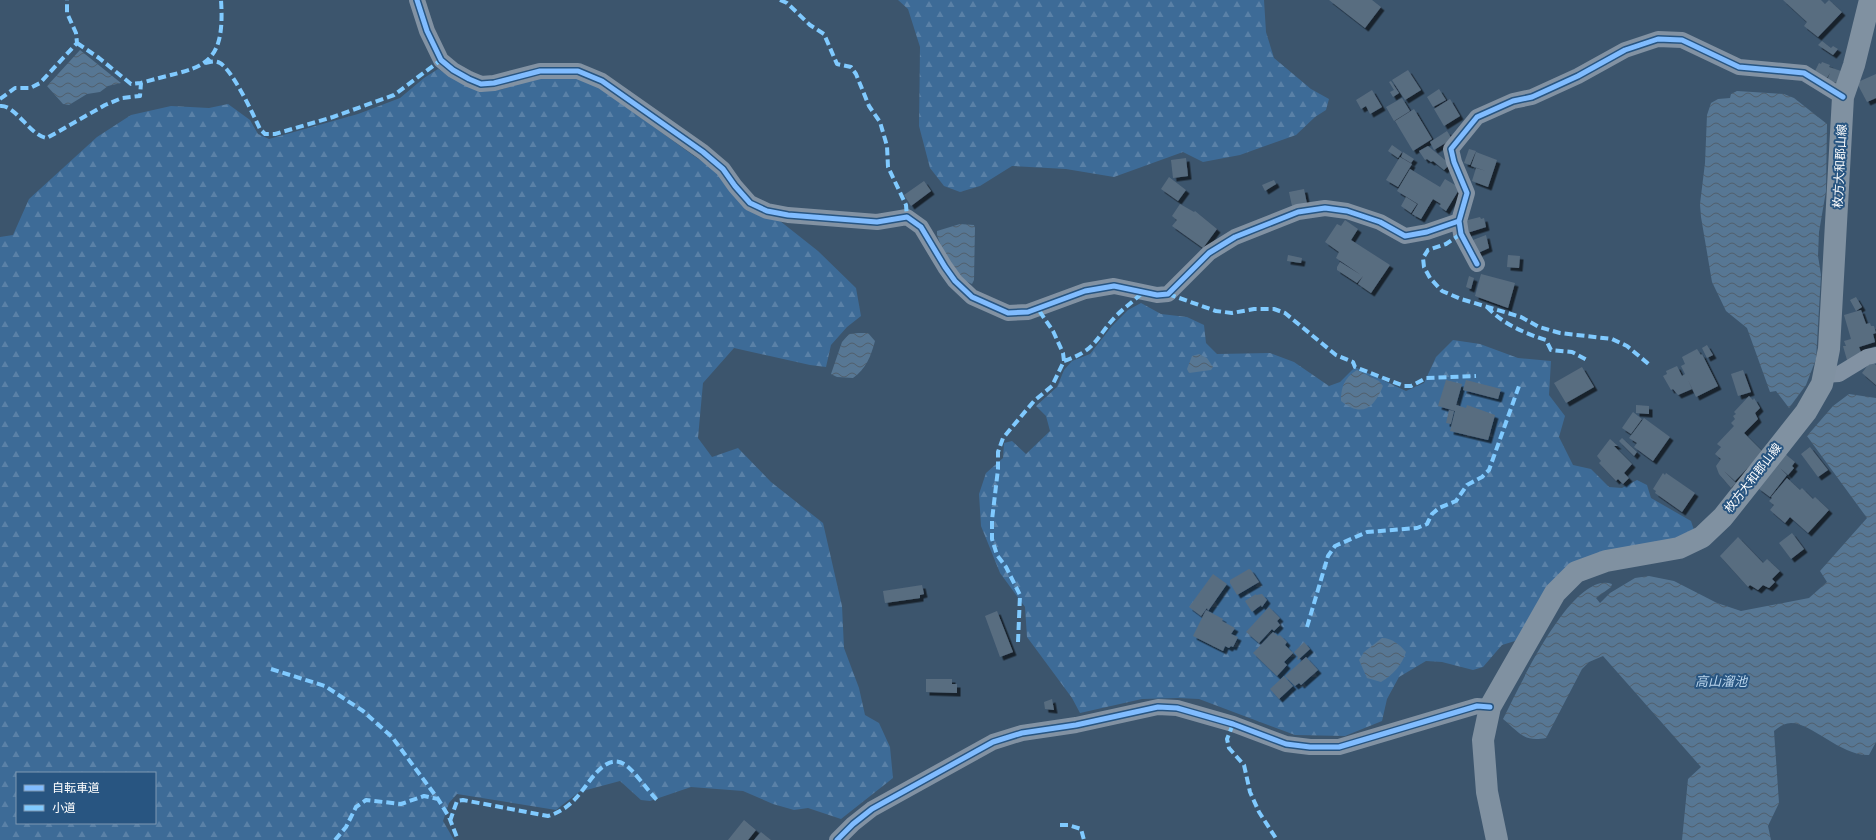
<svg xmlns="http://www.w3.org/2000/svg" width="1876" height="840" font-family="Lato,'Noto Sans JP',sans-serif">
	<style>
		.forest { fill: url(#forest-firs); fill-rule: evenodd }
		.water { fill: url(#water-waves) }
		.building { fill: #596d80; filter: url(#shadow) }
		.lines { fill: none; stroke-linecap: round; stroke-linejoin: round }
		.minor { stroke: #8292a3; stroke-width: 16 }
		.primary { stroke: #8091a1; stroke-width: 22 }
		.quiet { stroke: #80caff; stroke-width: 4; stroke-dasharray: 8 4; stroke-linecap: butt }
		.cycleway-casing { stroke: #285581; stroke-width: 8 }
		.cycleway { stroke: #80bcff; stroke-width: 5 }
		.labels { text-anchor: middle; stroke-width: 4; stroke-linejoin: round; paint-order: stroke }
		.street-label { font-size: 12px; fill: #fff; stroke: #285581 }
		.water-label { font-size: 13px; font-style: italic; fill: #bbd6ed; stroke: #285581 }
	</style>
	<defs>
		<pattern id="forest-firs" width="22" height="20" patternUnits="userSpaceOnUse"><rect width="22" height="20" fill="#3d6b97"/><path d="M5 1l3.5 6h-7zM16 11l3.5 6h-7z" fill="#5a81a7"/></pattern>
		<pattern id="water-waves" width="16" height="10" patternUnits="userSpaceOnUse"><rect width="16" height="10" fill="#577794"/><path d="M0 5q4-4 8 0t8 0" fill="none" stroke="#515f6c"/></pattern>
		<filter id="shadow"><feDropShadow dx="3.5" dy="3.5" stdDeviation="0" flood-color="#0009"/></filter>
	</defs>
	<rect width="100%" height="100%" fill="#3c556d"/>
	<path class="forest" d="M898 0H1264L1266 32 1274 58 1311 89 1329 99 1326 110 1315 117 1296 135 1240 155 1203 162 1183 152 1114 177 1066 169 1012 166 980 186 960 192 944 186 930 168 919 126 920 47 908 9Z
		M438 69 473 89 500 90 542 75H576L604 91 694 156 718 172 818 251 856 288 861 316 847 327 831 345 826 367 810 365 734 348 703 383 698 438 712 457 738 448 771 482 823 523 842 606 844 648 859 688 865 715 879 723 890 747 893 778 841 819 808 808 794 810 773 804 743 791 691 787 650 801 641 800 620 781 579 792 556 810 457 794 449 803 443 821 454 840H0V237L13 235 29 199 97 137 131 115 171 106 209 108 228 104 250 120 258 134 269 139 358 114 400 98 424 78ZM17 773H155V823H17Z
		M1141 303 1161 314 1187 317 1204 325 1206 343 1217 354 1270 353 1294 362 1329 386 1340 382 1355 367 1406 391 1424 383 1436 357 1453 340 1480 344 1518 358 1551 361 1549 395 1565 416 1559 437 1573 465 1591 469 1609 487 1622 488 1637 480 1647 485 1651 498 1691 521 1694 530 1683 538 1596 554 1515 641 1502 645 1483 667 1473 670 1442 662 1426 661 1399 677 1387 699 1382 721 1345 736 1295 735 1199 699 1178 698 1142 699 1080 713 1072 698 1027 637 1025 607 1000 573 981 526 979 494 986 473 1003 458 1004 443 1012 441 1026 454 1050 431 1046 416 1036 406 1057 387 1064 370 1072 361 1090 354 1112 326 1128 310Z"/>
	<path class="water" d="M80 50 121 83 108 86 100 92 87 94 69 105 63 104 47 86Z
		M1737 91 1784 94 1794 98 1827 124 1826 191 1819 232 1818 256 1821 275 1816 359 1806 385 1789 408 1776 391 1770 392 1747 328 1726 311 1712 282 1701 217 1700 204 1705 163 1707 115 1711 103 1718 99 1730 98 1731 94Z
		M960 224 974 225 975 228 974 280 972 284C955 277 943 252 937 235V231Z
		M858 333H868L875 341C871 356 866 369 853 378L837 377 831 374 842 342 849 334Z
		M1199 354 1207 358 1213 367 1211 370 1189 373 1187 369 1192 356Z
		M1357 370 1379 381 1383 386C1374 408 1362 418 1341 401 1341 387 1344 378 1357 370Z
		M1849 394 1876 398V742L1869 755C1841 756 1812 723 1791 723 1784 723 1779 727 1774 731L1779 803 1768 826 1771 840H1682L1688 779 1701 767 1603 656 1589 662 1582 669 1546 738C1523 742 1520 733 1503 719 1518 690 1572 570 1612 584L1611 587 1596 598 1600 603 1610 593 1635 578 1649 576 1674 581 1717 603 1741 611 1809 598 1827 582 1820 571 1867 518 1807 436 1833 406Z
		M1382 638C1392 638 1400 645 1406 652 1402 665 1393 675 1381 682L1367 678 1359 660 1364 652Z"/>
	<path class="building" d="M1329 0H1372L1381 7 1365 28Z
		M1783 0H1821L1825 4 1829 0 1842 12 1818 37 1804 26 1807 22Z
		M1822 41 1831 48 1833 46 1838 49 1833 55 1818 45Z
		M1822 62 1830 65 1829 67 1841 71 1837 83 1827 80 1830 73 1827 78 1814 73 1819 63 1821 64Z
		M1408 70 1421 90 1405 100 1392 80Z
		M1876 74V98L1867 102 1858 85H1859L1858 82Z
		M1391 81 1399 93 1393 97 1390 92 1394 90 1389 82Z
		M1439 89 1446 100 1433 107 1427 97Z
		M1372 90 1382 107 1370 114 1366 106 1361 109 1356 100Z
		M1402 98 1410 111 1394 121 1386 107Z
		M1450 99 1460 116 1444 126 1434 109Z
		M1414 109 1432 139 1413 151 1395 121Z
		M1447 131 1452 139 1434 150 1430 142Z
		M1392 145 1402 152 1398 158 1388 151Z
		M1428 146 1450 164 1444 170 1433 161 1431 162 1427 159 1425 160 1419 151Z
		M1469 149 1476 151 1470 165 1464 163Z
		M1403 152 1414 159 1411 163 1401 157Z
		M1476 152 1497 160 1488 187 1472 181 1476 168 1486 171 1471 166Z
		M1400 157 1412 164 1398 187 1386 180Z
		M1186 158 1188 176 1173 178 1171 160Z
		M1410 169 1440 187 1445 179 1460 188 1446 211 1439 206 1441 204 1433 199 1421 219 1412 214 1418 204 1397 191Z
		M1169 177 1186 190 1178 201 1161 189Z
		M1274 180 1276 184 1265 191 1262 185Z
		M924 181 931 191 911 206 904 195Z
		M1304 189 1307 204 1292 206 1289 192Z
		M1406 197 1417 204 1411 213 1401 206Z
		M1180 204 1194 212 1195 211 1217 229 1203 248 1172 226 1177 220 1172 216Z
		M1480 217 1481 219 1484 218 1486 227 1467 233 1464 221Z
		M1345 220 1358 229 1351 240 1390 265 1371 293 1358 284 1363 276 1357 283 1337 270V267L1340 262 1361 275 1336 258 1339 252 1325 242 1337 224 1341 226Z
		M1486 235 1489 248 1478 253 1473 240Z
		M1288 255 1302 258 1301 263 1287 261Z
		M1508 255 1520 256 1519 268 1507 267Z
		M1481 274 1515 283 1508 308 1475 296Z
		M1469 276 1474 278 1471 289 1466 287Z
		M1856 297 1862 307 1856 311 1850 300Z
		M1861 310 1866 324 1870 323 1871 326H1874L1876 333 1873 334 1875 342 1859 347 1862 355 1847 360 1843 346H1846L1844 341 1851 339 1844 315Z
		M1707 345 1713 355 1707 358 1702 348Z
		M1697 349 1701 355 1702 354 1718 386 1696 397 1688 380 1692 389 1678 395 1673 389 1671 390 1663 376 1667 374 1666 371 1677 366 1682 376 1685 374 1681 366 1685 364 1682 357Z
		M1871 361 1876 365V385L1862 373Z
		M1582 367 1594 387 1566 403 1554 383Z
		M1743 370 1751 392 1738 396 1731 374Z
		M1446 380 1462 384 1456 405 1466 408 1467 405 1495 415 1488 440 1450 431 1455 411 1438 406Z
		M1466 380 1501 389 1498 399 1463 390Z
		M1749 396 1753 400 1754 398 1760 408 1755 413 1758 419 1744 433 1763 452 1735 481 1724 471 1736 483 1731 488 1719 474 1716 466 1721 459 1715 454 1721 447 1717 444 1734 426 1731 423 1735 419 1733 416 1736 414 1734 412Z
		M1636 405 1649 406V414L1636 413Z
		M1449 410 1454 411 1451 424 1446 423Z
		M1633 412 1642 419 1631 434 1622 428Z
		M1644 418 1670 437 1653 461 1634 447 1637 443 1629 438Z
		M1622 438 1637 452 1634 456 1619 441Z
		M1610 439 1618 446H1614L1632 464 1624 473 1629 478 1623 484 1618 479 1616 481 1599 463 1601 461 1597 456Z
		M1810 447 1828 470 1818 477 1801 454Z
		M1784 453 1795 462 1792 466 1794 468 1788 475 1780 468 1787 475 1770 497 1758 488Z
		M1663 473 1665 475 1666 473 1695 493 1682 512 1655 493 1656 491 1653 489Z
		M1787 478 1800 490 1802 488 1813 499 1815 497 1829 510 1808 533 1790 517 1785 523 1770 510 1774 505 1769 501 1772 498 1771 497Z
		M1792 533 1804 549 1791 559 1779 543Z
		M1738 537 1763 563 1767 559 1780 571 1772 579 1775 582 1769 588 1763 585 1758 590 1750 585 1748 587 1720 556Z
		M1249 569 1251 570 1259 582 1237 595 1230 583V580Z
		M1213 574 1227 584 1208 611 1207 608 1201 616 1189 607Z
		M922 585 924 594 920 595V598L885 603 883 591Z
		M1256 594V595L1262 594 1267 600 1262 607 1261 605 1252 612 1245 601Z
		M1269 607 1280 618 1277 621 1280 625 1274 631 1272 629 1259 643 1246 632Z
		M1206 610 1223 619 1222 621 1235 628 1231 634 1238 637 1233 647 1231 646 1229 648 1225 646 1223 651 1193 636Z
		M997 611 1013 652 1000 657 985 616Z
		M1273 632 1278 636 1280 635 1287 642 1285 645 1293 653 1284 662 1287 665 1277 676 1253 653Z
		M1304 642 1310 649 1298 660 1297 659 1298 657 1294 652Z
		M1306 657 1318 670 1301 685 1299 683 1295 686 1285 676Z
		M1284 676 1293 686 1279 699 1270 689Z
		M926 679H952V684H957V693L926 692Z
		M1052 699 1054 710 1045 709 1044 702Z
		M744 820 756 830 748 840H728Z
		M761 832 771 840H754Z"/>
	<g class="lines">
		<path class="minor" d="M417 0 427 31 441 60 453 70 469 79 481 84 494 83 540 71H578L602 81 703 152 723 169 735 186 750 203 767 211 788 215 877 222 907 217 921 227 945 267 955 281 972 297 1008 313 1028 312 1085 291 1114 286 1157 295 1168 294 1209 253 1235 237 1298 212 1325 208 1347 211 1380 222 1405 236 1427 232 1459 221
			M1477 264 1461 234 1459 221 1467 193 1454 162 1451 149 1477 117 1513 101 1532 97 1578 76 1625 50 1658 39 1682 40 1739 67 1804 73 1843 97
			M1824 375 1839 374 1867 357 1876 355
			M837 840 853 824 872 809 993 742 1022 733 1076 725 1158 707 1177 708 1233 724 1286 744 1310 747H1339L1477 706 1490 707"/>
		<path class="primary" d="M1497 840 1487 792 1483 740 1490 707 1555 593 1576 572 1606 561 1679 548 1702 537 1723 517 1806 412 1822 384 1829 349 1843 97 1854 65 1870 0"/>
		<path class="quiet" d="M780 0 787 3 810 25 824 34 837 64 851 67 856 74 869 106 880 122 887 146 888 167 906 205 907 217
			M77 43 99 58 131 84 141 83
			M205 63C211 62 215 60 220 63 233 71 253 114 260 129L265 134H275L333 117 394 95 441 60
			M0 99 15 88H30L40 83 77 43 76 33 67 13V0
			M0 106C15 104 30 136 47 138L105 105 122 98 140 96 141 83C198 66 226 73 221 0
			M1461 234 1446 244 1428 250 1423 258 1424 267 1430 278 1442 291 1461 299 1521 317 1539 327 1560 333 1612 339 1627 346 1651 366
			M1168 294 1216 311 1232 313 1254 309H1274L1285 313 1336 355 1353 362 1355 367 1404 386H1411L1426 378 1476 376
			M1487 307C1503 324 1524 333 1546 340L1551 350 1572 352 1587 360
			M1064 361C1097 350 1095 338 1117 315 1125 307 1134 301 1143 292
			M1307 627 1328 556 1335 546 1367 532 1417 528 1427 524 1432 514 1439 508 1456 501 1467 485 1482 477 1489 470 1519 386
			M1018 642 1020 595 1006 567 997 555 992 539V520L998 469V452L1003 438 1034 401 1052 386 1064 361 1063 353 1053 331 1038 309
			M271 669 325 686 363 711 392 737 438 799 449 817 458 840
			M1233 724 1227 739 1229 748 1244 765 1250 792 1259 812 1277 840
			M450 821 457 801 463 800 548 816C559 813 569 806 576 798 588 786 604 752 624 764 633 769 648 791 657 800
			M1060 825H1068L1081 829 1084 840
			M335 840 346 827 356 807 366 800 401 804 424 796 438 799"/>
		<g class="cycleway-casing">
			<path id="cycleway" d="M417 0 427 31 441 60 453 70 469 79 481 84 494 83 540 71H578L602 81 703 152 723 169 735 186 750 203 767 211 788 215 877 222 907 217 921 227 945 267 955 281 972 297 1008 313 1028 312 1085 291 1114 286 1157 295 1168 294 1209 253 1235 237 1298 212 1325 208 1347 211 1380 222 1405 236 1427 232 1459 221
				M1477 264 1461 234 1459 221 1467 193 1454 162 1451 149 1477 117 1513 101 1532 97 1578 76 1625 50 1658 39 1682 40 1739 67 1804 73 1843 97
				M837 840 853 824 872 809 993 742 1022 733 1076 725 1158 707 1177 708 1233 724 1286 744 1310 747H1339L1477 706 1490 707"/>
		</g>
		<use href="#cycleway" class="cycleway"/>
	</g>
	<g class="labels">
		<g class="street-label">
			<text transform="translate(1840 166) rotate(-87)" y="4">枚方大和郡山線</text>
			<text transform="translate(1753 478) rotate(-52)" y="4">枚方大和郡山線</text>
		</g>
		<g class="water-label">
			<text x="1721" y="686">高山溜池</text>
		</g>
	</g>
	<rect x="16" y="772" width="140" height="52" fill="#285581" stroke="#7e99b3"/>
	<rect x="24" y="785" width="20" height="6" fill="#80bcff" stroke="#7e99b3"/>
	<text x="52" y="792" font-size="12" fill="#ffffff">自転車道</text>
	<rect x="24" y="805" width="20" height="6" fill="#80caff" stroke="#7e99b3"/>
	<text x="52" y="812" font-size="12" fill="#ffffff">小道</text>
</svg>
